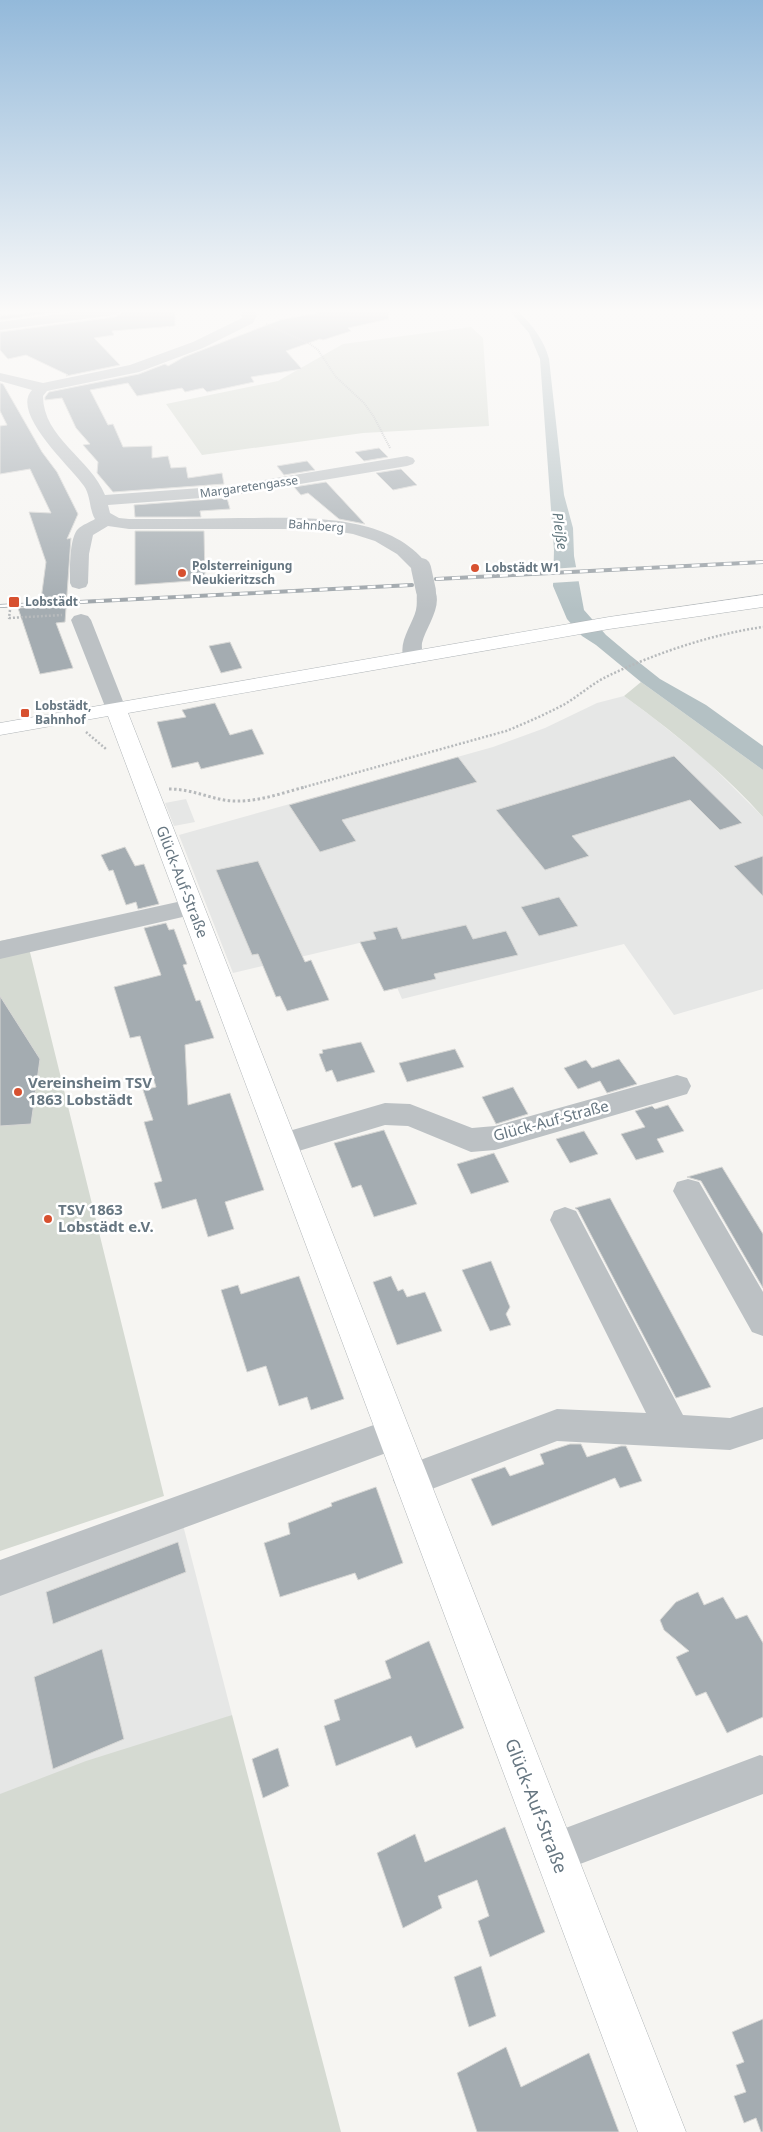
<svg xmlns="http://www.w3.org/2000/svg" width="763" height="2132" font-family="'Noto Sans',sans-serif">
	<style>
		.built { fill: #e6e7e6 }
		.green { fill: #d5dad2 }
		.water { fill: #b4c1c4 }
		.pier { fill: #f6f5f2 }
		.building { fill: #a4acb1; stroke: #d7d7d5 }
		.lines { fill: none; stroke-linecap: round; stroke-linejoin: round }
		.major-casing { stroke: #b0b5b8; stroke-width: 1 }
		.path-far2 { stroke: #b7babc; stroke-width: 2; stroke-dasharray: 1 1; stroke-linecap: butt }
		.path-far1 { stroke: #b7babc; stroke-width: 2.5; stroke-dasharray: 2 2; stroke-linecap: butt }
		.path { stroke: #b7babc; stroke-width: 3; stroke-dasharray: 2.5 2.5; stroke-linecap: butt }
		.minor { fill: #bcc1c4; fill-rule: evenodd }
		.major { fill: #fff; fill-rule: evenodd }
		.rail-casing { stroke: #9ea5aa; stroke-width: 4 }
		.rail { stroke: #fff; stroke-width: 2.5; stroke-dasharray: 8; stroke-linecap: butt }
		.minor-bridge { stroke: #bcc1c4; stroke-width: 20 }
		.poi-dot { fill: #d75130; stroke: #fff; stroke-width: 2 }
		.labels { text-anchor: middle; stroke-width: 5; stroke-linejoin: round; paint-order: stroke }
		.far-street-label { font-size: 12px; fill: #667681; stroke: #fff }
		.far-poi-label { font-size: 12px; font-weight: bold; fill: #667681; stroke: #fff; text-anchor: start }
		.far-water-label { font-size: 14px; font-style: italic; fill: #62777e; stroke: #fff }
		.street-label { font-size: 15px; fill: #667681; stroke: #fff }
		.poi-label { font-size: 15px; font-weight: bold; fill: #667681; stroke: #fff; text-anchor: start }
		.near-street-label { font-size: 18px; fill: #667681; stroke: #fff }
	</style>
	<rect width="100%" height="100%" fill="#f6f5f2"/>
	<path class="built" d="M624 696 651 716 706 760 763 817V989L674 1015 624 944 402 999 376 939 233 973 179 835 493 747 545 728 597 703Z
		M186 799 195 822 174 826 165 803Z
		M183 1525 232 1715 0 1808V1593Z"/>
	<path class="green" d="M471 327 483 338 489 426 363 433 202 455 166 404 278 381 343 344Z
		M641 682 763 770V817C722 771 674 732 624 696Z
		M26 936 164 1496 0 1551V941Z
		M232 1715 341 2132H0V1794L86 1761Z"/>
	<path class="water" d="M510 311H518C533 326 544 340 549 359L564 495 573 528 574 556 584 610 606 635 631 656 660 679 706 705 763 746V770L641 682 596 645 582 636 567 619 553 586 554 550 540 359 529 333Z"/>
	<path class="pier" d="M579 567 582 581 551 583V569Z"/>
	<path class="building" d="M44 311H65L0 320V316Z
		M124 311H175V326L112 331 114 335 94 338 120 365 66 376 68 375 26 355 8 359 0 350V332L115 317Z
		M326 311H388L389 319 348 328 351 331 323 340 320 339 286 351 302 369 251 377 254 382 207 392 203 388 185 392 182 388 137 396 128 383 90 390 108 425 113 424 123 447 152 446V458L168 456 171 468 186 467 188 478 222 473 224 484 113 492 97 473 98 462 83 445 90 444 76 428 62 398 45 400V397L49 392 139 374 165 364 168 366 184 357 280 320Z
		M0 383 3 384 42 452 57 472 78 514 67 539 71 538 65 622 56 623 73 668 40 674 18 608 40 607 46 562 29 512 51 513 30 469 0 474V426L7 425 0 411Z
		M379 448 388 457 364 461 355 452Z
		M307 461 315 470 284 475 277 466Z
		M401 469 417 485 393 490 376 473Z
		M326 482 365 524 339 519 308 493 301 495 294 487Z
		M227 498 230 509 200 511 201 517H135L134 505Z
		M135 531H204L205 580 135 585Z
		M230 642 242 668 221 673 209 646Z
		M215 703 230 735 252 729 264 754 201 769 198 762 172 768 157 722 186 717 182 710Z
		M674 756 742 823 720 830 690 800 572 836 589 856 545 870 496 810Z
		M458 757 477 782 342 820 356 841 320 852 289 805Z
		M125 847 135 866 144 864 159 904 138 909 136 902 126 905 113 870 109 871 101 855Z
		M763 856V896L734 866Z
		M258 861 305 962 311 960 329 1000 287 1011 280 996 276 997 258 954 252 955 216 870Z
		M559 897 578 926 539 936 521 907Z
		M166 923 169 930 174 929 187 964 183 965 196 1001 200 1000 214 1038 185 1045 188 1105 230 1093 264 1190 225 1202 234 1229 208 1237 196 1199 162 1209 154 1183 162 1181 144 1122 153 1120 143 1090 156 1087 140 1036 130 1038 114 987 161 975 144 928Z
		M466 925 473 939 506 931 518 955 434 974 436 979 384 991 360 942 376 939 373 932 397 927 402 939Z
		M0 996 40 1059 31 1124 0 1126Z
		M361 1042 375 1072 337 1082 332 1070 326 1072 319 1054 323 1053 322 1050Z
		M455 1049 464 1067 407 1082 399 1063Z
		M619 1059 637 1084 607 1093 600 1081 578 1089 564 1068 586 1060 592 1068Z
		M513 1087 528 1114 496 1124 482 1097Z
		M668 1105 684 1131 657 1139 664 1152 636 1160 621 1134 645 1127 635 1111 652 1106 655 1109Z
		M384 1130 417 1204 374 1217 361 1185 352 1188 334 1143Z
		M584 1131 598 1154 570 1163 556 1139Z
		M494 1153 509 1182 471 1194 457 1164Z
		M722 1167 763 1234V1288L701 1181 687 1177Z
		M610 1198 711 1387 676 1398 578 1210 575 1208Z
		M491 1261 510 1307 506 1314 511 1325 490 1331 462 1270Z
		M299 1276 344 1399 311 1410 307 1397 279 1406 266 1366 247 1372 221 1290 238 1285 241 1294Z
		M391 1276 398 1291 403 1289 407 1297 425 1292 442 1331 397 1345 373 1282Z
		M570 1444H581L587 1457 621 1446H626L642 1481 620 1488 615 1478 492 1526 471 1479 505 1467 510 1476 544 1464 540 1454Z
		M376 1487 403 1563 358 1580 355 1573 280 1597 264 1543 290 1534 288 1523 332 1506 331 1503Z
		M178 1542 186 1572 53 1624 46 1592Z
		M698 1592 704 1605 723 1597 736 1619 747 1615 763 1643V1717L727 1733 706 1692 696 1696 676 1657 689 1651 664 1630 660 1620 676 1602Z
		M429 1641 464 1728 416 1748 411 1736 336 1766 324 1726 340 1720 334 1700 391 1678 385 1661Z
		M102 1649 124 1739 53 1769 34 1677Z
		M278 1748 289 1786 263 1798 252 1759Z
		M505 1827 545 1932 490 1957 478 1921 489 1916 477 1880 438 1896 442 1908 403 1928 377 1853 415 1834 425 1862Z
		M481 1966 496 2016 469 2027 454 1977Z
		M763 2019V2132H761L756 2118 744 2123 734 2096 746 2092 736 2065 744 2062 732 2032Z
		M506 2047 521 2087 589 2053 619 2132H477L457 2073Z"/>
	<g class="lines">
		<g class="major-casing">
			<path id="major" d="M763 595V607L609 629 128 713 686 2132H638L108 716 0 735V723L609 617Z"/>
		</g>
		<path class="path-far2" d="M266 324 310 344 318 350 336 377 364 403 374 417 390 448"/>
		<path class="path-far1" d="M10 610 9 618 62 615
			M86 732 106 749
			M301 788 506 731C526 723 546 714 565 704 580 695 594 682 610 675 656 653 713 634 763 627"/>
		<path class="path" d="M169 789C194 789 212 800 233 801 258 802 282 793 305 787"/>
		<path class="minor" d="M81 311H122L115 315 0 330V322Z
			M241 311H254L257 315 253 323 203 348 139 372 47 391 43 396C43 438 91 459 105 495L228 486 407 456 413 458 415 461 413 464 407 466 228 496 108 505 110 513 119 518 129 519C166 519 203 519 239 518 300 518 391 511 430 568L427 572 421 574 415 572 397 554 375 541 353 534 335 531 295 529H129L108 526 93 535 89 554 88 583 86 587 79 589 72 587 70 583C70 571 69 538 78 529 82 525 90 522 95 519 89 509 91 496 84 486 71 467 10 413 32 390L0 381V373L43 383 130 365 193 342 242 318Z
			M426 585 433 587C445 604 426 626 422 643 421 651 425 656 420 662L413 664 406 662C395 646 412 626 416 610 418 602 415 593 419 587Z
			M81 614 88 616 91 620 126 709 123 713 116 715 109 713 106 709 71 620 74 616Z
			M191 899 200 901 203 907 200 913 0 959V941Z
			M677 1075 687 1078 691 1086 687 1094 495 1150 471 1152 408 1126 385 1125 282 1156 272 1152 268 1144 272 1136 385 1103 410 1104 472 1128 495 1126Z
			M688 1179 699 1182 763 1292V1336L752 1332 673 1191 677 1182Z
			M565 1207 576 1211 683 1415 730 1418 763 1407V1439L730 1450 557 1441 411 1497 399 1492 393 1480 399 1468 557 1409 646 1413 550 1220 554 1211Z
			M393 1418 405 1422 410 1434 405 1446 0 1596V1560Z
			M760 1755 763 1756V1794L554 1874 539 1868 533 1853 539 1838Z"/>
		<use href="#major" class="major"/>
		<g class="rail-casing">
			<path id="rail" d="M436 579 763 562
				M0 606 412 585"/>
		</g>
		<use href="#rail" class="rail"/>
		<path class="minor-bridge" d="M421 568 426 591"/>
	</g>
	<linearGradient id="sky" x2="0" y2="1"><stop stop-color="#93b9da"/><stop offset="0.51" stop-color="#fbfaf9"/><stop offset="1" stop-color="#fbfaf9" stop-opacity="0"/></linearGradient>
	<rect width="763" height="610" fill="url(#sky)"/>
	<g class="poi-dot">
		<circle cx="475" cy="568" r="5"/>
		<circle cx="182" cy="573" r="5"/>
		<rect x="8" y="596" width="12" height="12" rx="2.5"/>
		<rect x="20" y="708" width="10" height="10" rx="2.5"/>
		<circle cx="18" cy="1092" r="5"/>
		<circle cx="48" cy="1219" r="5"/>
	</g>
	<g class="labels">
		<g class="far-street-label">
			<text transform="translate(249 487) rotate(-8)" y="4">Margaretengasse</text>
			<text transform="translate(316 526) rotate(4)" y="4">Bahnberg</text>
		</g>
		<g class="far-poi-label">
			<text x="192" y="570">Polsterreinigung<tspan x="192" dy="14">Neukieritzsch</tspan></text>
			<text x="485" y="572">Lobstädt W1</text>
			<text x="25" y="606">Lobstädt</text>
			<text x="35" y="710">Lobstädt,<tspan x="35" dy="14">Bahnhof</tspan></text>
		</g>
		<g class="far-water-label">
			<text transform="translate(560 531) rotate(82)" y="5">Pleiße</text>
		</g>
		<g class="street-label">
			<text transform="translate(182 882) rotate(69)" y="5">Glück-Auf-Straße</text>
			<text transform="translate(551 1121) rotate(-15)" y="5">Glück-Auf-Straße</text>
		</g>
		<g class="poi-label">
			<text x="28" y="1088">Vereinsheim TSV<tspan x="28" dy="17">1863 Lobstädt</tspan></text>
			<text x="58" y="1215">TSV 1863<tspan x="58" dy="17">Lobstädt e.V.</tspan></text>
		</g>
		<g class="near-street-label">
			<text transform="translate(536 1806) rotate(69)" y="6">Glück-Auf-Straße</text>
		</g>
	</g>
</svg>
